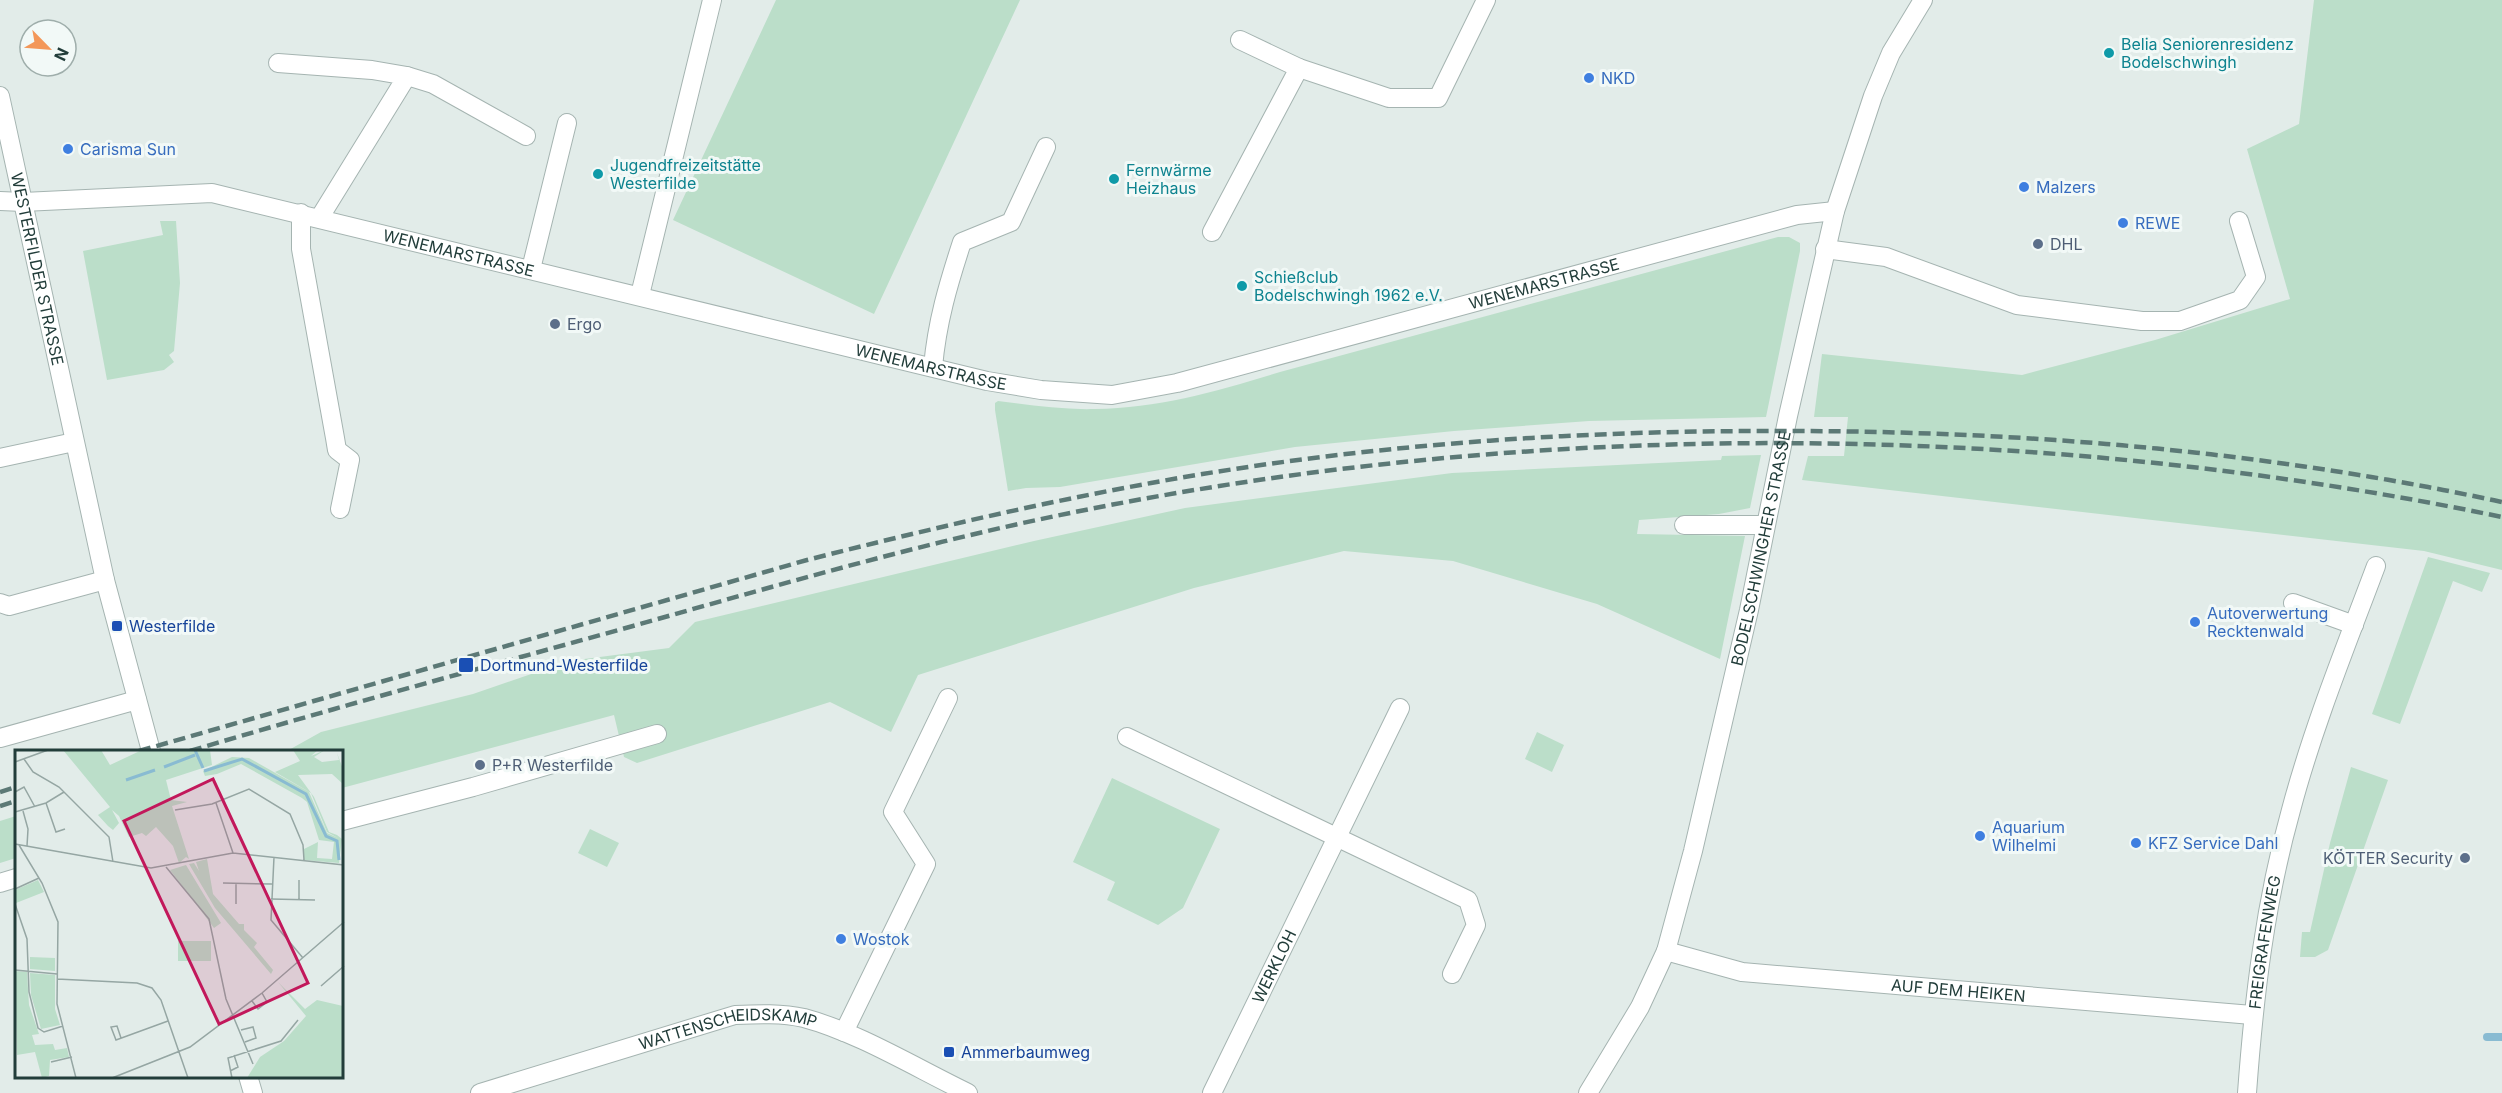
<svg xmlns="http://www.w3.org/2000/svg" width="2502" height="1093" font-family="Inter,sans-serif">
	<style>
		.green { fill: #bbdec9 }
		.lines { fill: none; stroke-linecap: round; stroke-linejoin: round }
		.stream { stroke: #89bbd2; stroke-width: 8 }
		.minor-casing { stroke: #a5b4b1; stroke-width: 20 }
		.minor { stroke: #fff; stroke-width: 18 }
		.rail { stroke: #5c7976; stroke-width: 4.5; stroke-dasharray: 12 6; stroke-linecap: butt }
		.culture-dot { fill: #0f9aa8; stroke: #f2f9f7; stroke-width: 2 }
		.shop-dot { fill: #3f7fe0; stroke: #f2f9f7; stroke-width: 2 }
		.service-dot { fill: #5c6f8a; stroke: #f2f9f7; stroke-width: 2 }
		.transit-dot { fill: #1a4fb4; stroke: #f2f9f7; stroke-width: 2 }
		.labels { text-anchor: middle; stroke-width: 6; stroke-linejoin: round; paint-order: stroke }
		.culture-label { font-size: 16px; fill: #0d838f; stroke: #f2f9f7; text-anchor: start }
		.shop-label { font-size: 16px; fill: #366cbe; stroke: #f2f9f7; text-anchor: start }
		.service-label { font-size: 16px; fill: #4e5e75; stroke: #f2f9f7; text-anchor: start }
		.street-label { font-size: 16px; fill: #223d3a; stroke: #f2f9f7 }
		.transit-label { font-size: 16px; fill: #164399; stroke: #f2f9f7; text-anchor: start }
		.inset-river { fill: none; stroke: #89bbd2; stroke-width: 3 }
		.inset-road { fill: none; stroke: #95a6a3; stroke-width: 1.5 }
		.view { fill: #c2185b; fill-opacity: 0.15; stroke: #c2185b; stroke-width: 3 }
		.inset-edge { fill: none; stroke: #223d3a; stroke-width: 3 }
	</style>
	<rect width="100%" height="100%" fill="#e2ece9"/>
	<path class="green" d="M776 0H1020L874 314 673 220Z
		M2314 0H2502V570L2424 551 1802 480 1808 456H1844L1848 417H1814L1822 354 2022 375 2155 340 2290 299 2247 149 2299 124Z
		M160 221H176L180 283 174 351 169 355 174 362 164 370 107 380 83 251 163 235Z
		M1778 237H1789L1800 243V251L1766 417 1589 421 1454 431 1295 447 1060 487 1026 488 1008 491 995 410V403L998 401C1030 405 1063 410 1095 409 1159 408 1219 391 1280 372Z
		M1761 455 1750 508 1719 514 1639 520 1637 534 1745 536 1720 659 1597 604 1453 561 1344 551 1194 588 918 675 891 732 830 702 637 763 624 757 614 715 342 788V751H287L321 732 473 694 569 661 669 648 695 622 1034 541 1185 508 1452 473 1721 460 1722 456Z
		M2428 557 2490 573 2482 592 2453 581 2400 724 2372 714Z
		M1537 732 1564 745 1552 772 1525 759Z
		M2351 767 2388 780 2328 950 2315 957H2300L2302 932H2310L2330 843Z
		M1112 778 1220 829 1183 908 1158 925 1107 900 1115 882 1073 862Z
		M16 816V858L0 863V821Z
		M590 829 619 843 607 867 578 853Z"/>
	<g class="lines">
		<path class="stream" d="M2487 1037H2502"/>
		<g class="minor-casing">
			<g id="minor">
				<path d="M278 63 372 70 407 76 320 217"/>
				<path d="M1299 68 1389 98H1438L1486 0"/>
				<path d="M407 76 433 84 526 136"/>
				<path id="s1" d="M0 96 105 580 151 751"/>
				<path id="s2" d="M0 201 23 202 212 193 987 381 1041 390 1112 395 1177 383 1797 215 1835 211"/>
				<path d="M301 213V249L335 438 337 450 350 460 340 509"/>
				<path d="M1212 232 1299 68 1240 40"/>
				<path d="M1825 249 1886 257 2017 305 2142 321H2180L2240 300 2256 277 2239 221"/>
				<path d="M531 269 567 123"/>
				<path d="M640 295 712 0"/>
				<path d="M933 367C937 322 948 285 962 242L1011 222 1046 147"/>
				<path d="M0 458 74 442"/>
				<path d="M1684 525H1765"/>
				<path d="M0 603 9 606 105 580"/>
				<path d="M2293 603 2354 625"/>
				<path d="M1127 737 1468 900 1476 925 1452 974"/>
				<path d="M0 738 137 700"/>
				<path d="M342 821 473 787 657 734"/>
				<path d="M0 883 16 878"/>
				<path id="s3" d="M1666 951 1742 972 2252 1015"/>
				<path d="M844 1032 926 864 893 812 948 698"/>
				<path d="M248 1076 253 1093"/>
				<path id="s4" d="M480 1093 735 1015C758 1014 782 1013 804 1018 857 1032 918 1069 968 1093"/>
				<path id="s5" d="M1212 1093 1400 708"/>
				<path id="s6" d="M1588 1093 1640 1007 1666 951 1693 851 1749 610 1788 416 1835 211 1873 96 1891 53 1923 0"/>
				<path id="s7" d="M2247 1093C2254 997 2265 903 2291 810 2313 727 2346 646 2376 566"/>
			</g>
		</g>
		<use href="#minor" class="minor"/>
		<path class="rail" d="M139 751 807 560C921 531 1035 504 1151 483 1353 446 1561 431 1767 431 2013 430 2261 450 2502 502
			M190 751C337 707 485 667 633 626 782 584 929 541 1080 511 1541 418 2042 421 2502 517
			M0 792 16 787
			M0 806 16 801"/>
	</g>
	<g class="culture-dot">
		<circle cx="2109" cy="53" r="6"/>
		<circle cx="598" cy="174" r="6"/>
		<circle cx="1114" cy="179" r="6"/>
		<circle cx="1242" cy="286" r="6"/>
	</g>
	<g class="shop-dot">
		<circle cx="1589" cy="78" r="6"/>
		<circle cx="68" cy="149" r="6"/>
		<circle cx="2024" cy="187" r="6"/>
		<circle cx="2123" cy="223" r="6"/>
		<circle cx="2195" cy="622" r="6"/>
		<circle cx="1980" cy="836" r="6"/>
		<circle cx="2136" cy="843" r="6"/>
		<circle cx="841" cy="939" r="6"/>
	</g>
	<g class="service-dot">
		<circle cx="2038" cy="244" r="6"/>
		<circle cx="555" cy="324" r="6"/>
		<circle cx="480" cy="765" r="6"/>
		<circle cx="2465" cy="858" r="6"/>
	</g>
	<g class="transit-dot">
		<rect x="111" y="620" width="12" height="12" rx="3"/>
		<rect x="458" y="657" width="16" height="16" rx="3"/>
		<rect x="943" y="1046" width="12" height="12" rx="3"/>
	</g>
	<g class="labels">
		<g class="culture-label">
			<text x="2121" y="50">Belia Seniorenresidenz<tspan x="2121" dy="18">Bodelschwingh</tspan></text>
			<text x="610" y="171">Jugendfreizeitstätte<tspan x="610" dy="18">Westerfilde</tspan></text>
			<text x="1126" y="176">Fernwärme<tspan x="1126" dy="18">Heizhaus</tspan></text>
			<text x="1254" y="283">Schießclub<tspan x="1254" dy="18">Bodelschwingh 1962 e.V.</tspan></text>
		</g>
		<g class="shop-label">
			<text x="1601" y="84">NKD</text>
			<text x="80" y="155">Carisma Sun</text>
			<text x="2036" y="193">Malzers</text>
			<text x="2135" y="229">REWE</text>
			<text x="2207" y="619">Autoverwertung<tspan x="2207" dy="18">Recktenwald</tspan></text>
			<text x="1992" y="833">Aquarium<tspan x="1992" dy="18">Wilhelmi</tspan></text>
			<text x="2148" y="849">KFZ Service Dahl</text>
			<text x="853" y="945">Wostok</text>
		</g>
		<g class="service-label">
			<text x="2050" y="250">DHL</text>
			<text x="567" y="330">Ergo</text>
			<text x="492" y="771">P+R Westerfilde</text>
			<text x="2453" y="864" text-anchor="end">KÖTTER Security</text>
		</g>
		<g class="street-label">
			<text dy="6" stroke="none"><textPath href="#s2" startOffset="466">WENEMARSTRASSE</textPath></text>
			<text dy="6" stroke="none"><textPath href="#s1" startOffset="177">WESTERFILDER STRASSE</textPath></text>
			<text dy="6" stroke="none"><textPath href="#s2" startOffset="1582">WENEMARSTRASSE</textPath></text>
			<text dy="6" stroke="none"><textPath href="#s2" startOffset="952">WENEMARSTRASSE</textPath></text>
			<text dy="6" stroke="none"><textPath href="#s6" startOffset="576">BODELSCHWINGHER STRASSE</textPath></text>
			<text dy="6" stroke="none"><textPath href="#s7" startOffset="152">FREIGRAFENWEG</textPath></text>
			<text dy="6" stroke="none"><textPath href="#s5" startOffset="141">WERKLOH</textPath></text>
			<text dy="6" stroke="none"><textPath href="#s3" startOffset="296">AUF DEM HEIKEN</textPath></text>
			<text dy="6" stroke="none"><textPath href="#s4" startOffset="258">WATTENSCHEIDSKAMP</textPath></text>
		</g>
		<g class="transit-label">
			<text x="129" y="632">Westerfilde</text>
			<text x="480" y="671">Dortmund-Westerfilde</text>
			<text x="961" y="1058">Ammerbaumweg</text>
		</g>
	</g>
	<g transform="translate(15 750)">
		<rect width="328" height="328" fill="#e2ece9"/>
		<path d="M48 0H86L95 15 127 0H195L197 15 151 30 156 50 172 52 157 56 174 109 171 107 164 113 158 96 141 77 131 86 127 83 114 87 104 66 97 60 104 73 98 80 93 76 83 65 95 57ZM278 0H303L296 6 310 0 299 7 307 12 324 10 322 3 328 19V34L317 24 283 25 299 47 314 82 322 85 327 89 324 113 289 110V99L303 92 302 108 317 109 319 92 304 90 292 52 287 48 226 14 202 24 190 26 188 21 217 7 234 8 294 42 312 83 323 88 312 82 296 43 260 22 285 11ZM192 109 198 144 224 174H229V180L242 193 239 197 258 220 256 224 200 158 174 114 179 113 184 121 181 112ZM171 115 206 173 199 178 155 120ZM23 130 29 142 1 153 0 140ZM163 191H196V211H163ZM15 207 40 208V221L15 219ZM0 221 12 222 14 255 24 284 17 285 20 295 38 294 40 300 52 298 54 307 35 310 34 326 27 328 20 302 2 305ZM15 223 40 225V259L45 275 26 279 16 245ZM263 232 290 259 302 250 328 256V328H232L245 307 269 291 291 266Z" fill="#bbdec9"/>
		<path class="inset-river" d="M180 0 188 18M149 17 180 5M189 21 227 9 291 44 311 86 322 91 324 110M111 30 140 20"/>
		<path class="inset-road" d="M9 9 18 22 44 37 94 87 98 112M0 12 33 0M0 42 9 37 20 57M31 53 41 82 50 79M201 53 218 103M160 60 197 54 234 39 275 64 288 95 289 110M8 61 13 79 12 96M0 62 31 53 49 42M0 94 136 118 218 103 329 115M4 95 27 133 43 172 42 254 61 328M259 107 256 170 288 208M151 117 194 169 211 249 238 314M208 133 257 134M0 139 24 128M256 149 300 150M284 150V130M0 154 12 189 14 242 23 278 29 282 48 276M221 154V134M0 220 42 224M42 229 122 233 137 238 146 250 173 328M306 236 329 216M237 251 243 259 252 252 247 243M226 280 238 277 241 288 230 292M106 288 102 276 96 277 101 290 153 271M36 312 57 307M215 321 223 317 219 305M97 328 175 297 247 243 329 172M217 328 213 308 266 291 283 270"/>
		<path class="view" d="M198 29 293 233 204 274 109 71Z"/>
		<rect width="328" height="328" class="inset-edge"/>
	</g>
	<g transform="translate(48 48) rotate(115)"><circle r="28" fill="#f2f9f7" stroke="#9faeab" stroke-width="1.5"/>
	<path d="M0-4.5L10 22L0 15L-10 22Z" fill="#f39759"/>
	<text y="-9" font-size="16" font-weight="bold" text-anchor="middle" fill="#223d3a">N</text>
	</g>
</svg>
